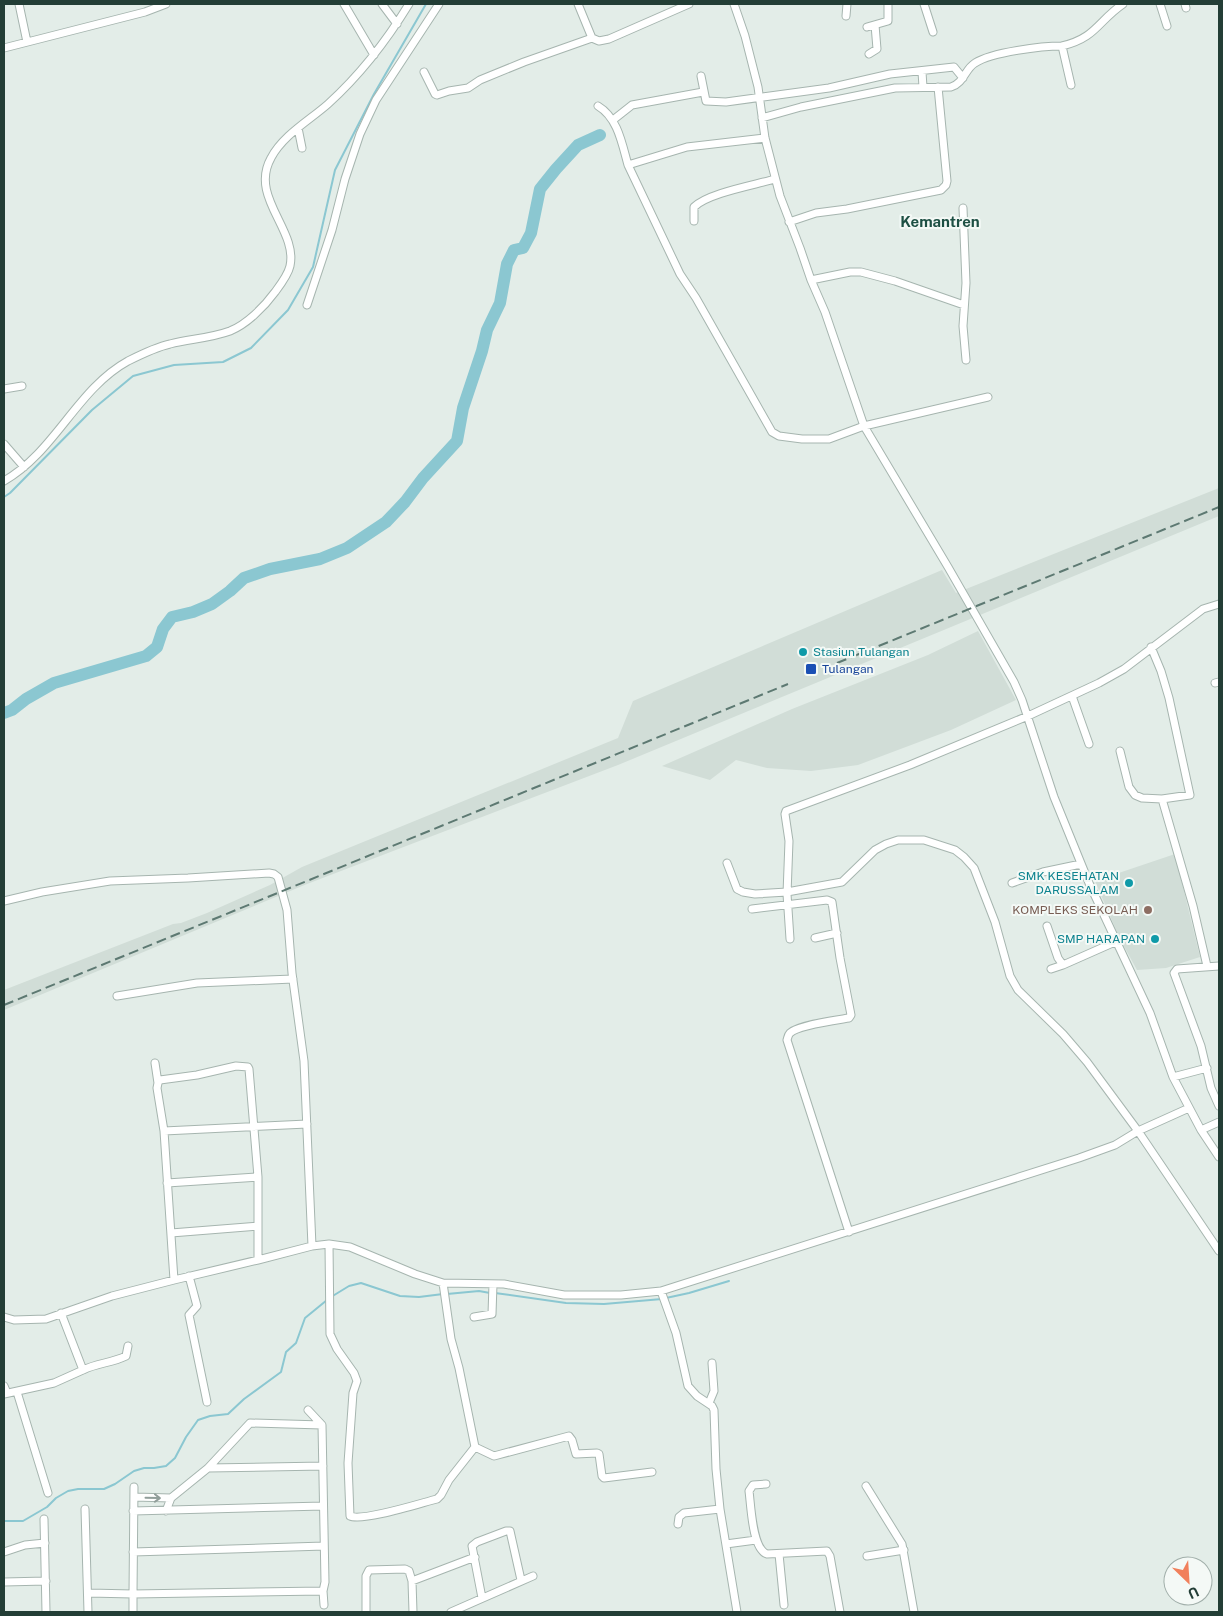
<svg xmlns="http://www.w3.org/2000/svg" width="1223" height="1616" font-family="'Public Sans',sans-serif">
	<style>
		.built { fill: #d1ddd7 }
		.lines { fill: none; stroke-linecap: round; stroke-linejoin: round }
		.stream { stroke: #8bc7d1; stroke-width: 2 }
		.river { stroke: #8bc7d1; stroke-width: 12 }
		.minor-casing { stroke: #a6b5af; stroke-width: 9 }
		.minor { stroke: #fff; stroke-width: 7 }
		.rail { stroke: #5d7972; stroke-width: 2; stroke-dasharray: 10 5; stroke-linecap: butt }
		.oneway { stroke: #919e9a }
		.culture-dot { fill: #0f9aa8; stroke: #f4f9f6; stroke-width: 2 }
		.transit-dot { fill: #1a4fb4; stroke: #f4f9f6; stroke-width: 2 }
		.education-dot { fill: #8d6e63; stroke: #f4f9f6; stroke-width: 2 }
		.labels { text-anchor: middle; stroke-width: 4; stroke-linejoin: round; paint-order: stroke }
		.culture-label { font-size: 12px; fill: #0d838f; stroke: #f4f9f6; text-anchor: end }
		.transit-label { font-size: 12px; fill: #164399; stroke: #f4f9f6; text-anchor: start }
		.education-label { font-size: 12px; fill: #785e54; stroke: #f4f9f6; text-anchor: end }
		.quarter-label { font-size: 15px; font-weight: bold; fill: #1e5044; stroke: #f4f9f6 }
	</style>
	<rect width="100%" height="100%" fill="#e3ede8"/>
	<path class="built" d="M1219 488V516L618 765 307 884 4 1010V990L173 924 181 923 207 913 270 885 302 867 618 738 633 701 942 570 956 593Z
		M978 631 1016 700 951 730 858 765 811 771 767 768 736 760 710 780 662 766 792 709 928 655Z
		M1175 854 1200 957 1166 968 1137 970 1120 939 1095 881Z"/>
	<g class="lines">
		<path class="stream" d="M4 497 10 493 92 410 133 376 174 365 223 362 251 348 288 310 313 267 335 170 374 94 426 4
			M495 1293 566 1303 604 1304 662 1299
			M447 1294 479 1291 490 1293
			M331 1297 349 1286 361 1283 400 1296 419 1297 443 1294
			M666 1298 689 1293 729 1281
			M4 1521H23L47 1507 56 1498 68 1491 78 1489H104L115 1484 134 1471 144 1468H154L166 1466 175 1458 186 1437 198 1420 210 1416 228 1414 244 1399 281 1372 286 1352 296 1343 305 1318 327 1300"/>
		<path class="river" d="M4 713 12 710 26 699 54 683 146 656 157 647 163 629 172 617 193 612 212 604 230 591 244 578 270 569 320 559 347 548 386 522 405 502 423 478 457 441 463 408 482 351 487 330 500 303 507 264 514 250 523 248 531 233 540 189 556 169 578 145 600 135"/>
		<g class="minor-casing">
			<path id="minor" d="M19 4 27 42
				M344 4 374 55
				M382 4 397 24
				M578 4 592 38 599 41 609 39 689 4
				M734 4 745 36 758 87 765 138 780 196 800 248 811 280 825 312 864 426 948 567 1014 682 1022 700 1054 797 1089 883 1150 1013 1173 1077 1201 1130 1219 1157
				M924 4 933 32
				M1160 4 1167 26
				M1185 4 1186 8
				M846 16 847 4
				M867 27 888 21V4
				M1062 46C1096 38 1098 21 1123 4
				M4 48 145 12 166 4
				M869 54 877 49 875 25
				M424 72 435 94 437 95 449 91 468 88 480 80 524 62 592 38
				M922 72 923 87
				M701 76 706 101 726 102 829 88 890 74 954 67 963 78
				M598 106C618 118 622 144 628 165
				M762 118 801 107 895 88 951 87C964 83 965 69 975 63 992 52 1042 46 1062 46L1071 85
				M613 120 632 105 703 92
				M298 128 302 148
				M765 138 687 147 628 165 680 274 696 298 772 432 779 436 802 439H829L864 426 988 397
				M963 208 966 283 963 326 966 360
				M694 221V207C708 193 755 185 775 179
				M789 222 816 213 847 209 941 190 946 185 947 181 938 87
				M811 280 850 272H861L895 281 964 305
				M307 305 332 230 345 179 360 134 376 100 439 4
				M4 389 22 386
				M4 444 24 467
				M4 481C55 452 77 389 128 361 142 354 156 347 170 344 190 339 211 338 230 331 247 324 264 307 275 292 281 284 288 275 290 266 298 230 249 197 271 158 283 135 310 120 328 104 360 75 387 40 409 4
				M1215 683 1219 682
				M1072 696 1089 744
				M1120 751 1129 787 1135 795 1142 798 1162 799 1190 795 1169 698 1161 671 1151 647
				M1162 799 1193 906 1207 966
				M727 863 737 889 743 892 755 894 787 892 842 882 875 850 886 844 898 840H924L955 850 964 857 974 868 995 922 1010 976 1018 990 1063 1034 1087 1062 1138 1131 1219 1251
				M1012 883 1043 872 1081 864
				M4 901 42 892 110 881 188 878 269 873 274 874 278 877 287 910 292 973 304 1061 312 1246
				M752 909 827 900 832 902 840 958 851 1015 849 1018C837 1020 798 1025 790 1033 788 1035 788 1037 787 1040L849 1232
				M1047 926 1058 958 1063 965 1115 942
				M815 938 837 933
				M790 939 787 894 789 841 785 814 786 811 910 765 1028 716 1099 683 1124 669 1203 609 1219 604
				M1219 966 1177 969 1174 973 1201 1046 1211 1088 1219 1106
				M1051 969 1063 965
				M117 996 197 983 293 979
				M155 1063 158 1083
				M1173 1077 1207 1068
				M1201 1130 1219 1122
				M164 1131 157 1088 158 1083 160 1080 197 1075 236 1066 248 1067 249 1069 258 1177V1260
				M167 1183 258 1177
				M171 1233 258 1226
				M329 1244 330 1334 337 1349 354 1373 357 1381 353 1393 348 1463 350 1516C362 1522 421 1503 437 1499L441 1495 449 1480 475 1447
				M189 1276 197 1306 189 1315 207 1402
				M174 1280 164 1131 307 1124
				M661 1291 1079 1158 1115 1145 1138 1131 1189 1108
				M4 1317 14 1320 46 1319 112 1296 174 1280 258 1260 312 1246 329 1244 350 1247 415 1274 443 1283
				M474 1317 492 1314 493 1284
				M83 1370C97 1363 112 1363 126 1356L128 1346
				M4 1386 7 1393
				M17 1392 48 1493
				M4 1394 54 1383 83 1370 61 1313
				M709 1403 714 1391 712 1363
				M208 1468 323 1466
				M652 1472 604 1478 602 1476 599 1454 597 1453 576 1454 572 1440 569 1436 494 1456 475 1447 459 1368 451 1339 443 1283 504 1284 564 1295H621L661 1291 676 1333 688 1386 697 1396 712 1406 714 1410 716 1469 720 1509 737 1612
				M766 1484 753 1485 749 1491C751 1505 752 1549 767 1554L827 1551 830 1556 840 1612
				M866 1486 902 1544 914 1612
				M134 1497 171 1498
				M85 1509 88 1612
				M133 1511 323 1506
				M166 1511 171 1498 208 1468 250 1423 322 1425
				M44 1519 46 1612
				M678 1524 679 1517 684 1513 720 1509
				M726 1544 756 1540
				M4 1552 25 1545 45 1543
				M133 1552 324 1546
				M779 1554 784 1605
				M867 1556 904 1550
				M412 1581 413 1612
				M4 1582 46 1581
				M323 1591 324 1605
				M89 1593 133 1594 134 1487
				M482 1598 472 1546 477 1542 506 1531H510L521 1580
				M133 1612V1594L323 1591 325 1582 322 1425 308 1410
				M366 1612V1576L369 1570 405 1569 409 1571 412 1581 475 1557
				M451 1612 533 1576"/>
		</g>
		<use href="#minor" class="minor"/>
		<path class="rail" d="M837 663 1219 507
			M4 1005 788 684"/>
	</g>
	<defs><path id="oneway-shaft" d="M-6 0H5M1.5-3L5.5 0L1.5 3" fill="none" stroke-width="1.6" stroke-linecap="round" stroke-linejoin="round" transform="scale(1.25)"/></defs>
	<use class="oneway" href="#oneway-shaft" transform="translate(153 1498) rotate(1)"/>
	<g class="culture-dot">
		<circle cx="803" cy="652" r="5"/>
		<circle cx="1129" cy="883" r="5"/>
		<circle cx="1155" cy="939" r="5"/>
	</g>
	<rect class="transit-dot" x="805" y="663" width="12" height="12" rx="2.5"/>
	<circle class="education-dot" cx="1148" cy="910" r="5"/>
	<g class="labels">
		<g class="culture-label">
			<text x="813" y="656" text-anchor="start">Stasiun Tulangan</text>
			<text x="1119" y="880">SMK KESEHATAN<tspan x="1119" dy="14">DARUSSALAM</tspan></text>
			<text x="1145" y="943">SMP HARAPAN</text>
		</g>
		<g class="transit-label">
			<text x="822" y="673">Tulangan</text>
		</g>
		<g class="education-label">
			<text x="1138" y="914">KOMPLEKS SEKOLAH</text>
		</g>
		<g class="quarter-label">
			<text x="940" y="227">Kemantren</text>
		</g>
	</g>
	<rect width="1223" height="1616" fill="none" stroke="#233e36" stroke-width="10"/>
	<g transform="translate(1188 1581) rotate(155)"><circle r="24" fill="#f4f9f6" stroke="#a0aea9"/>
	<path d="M0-4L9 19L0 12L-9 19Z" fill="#f1805c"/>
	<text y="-8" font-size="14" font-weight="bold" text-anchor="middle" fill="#233e36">U</text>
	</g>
</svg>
